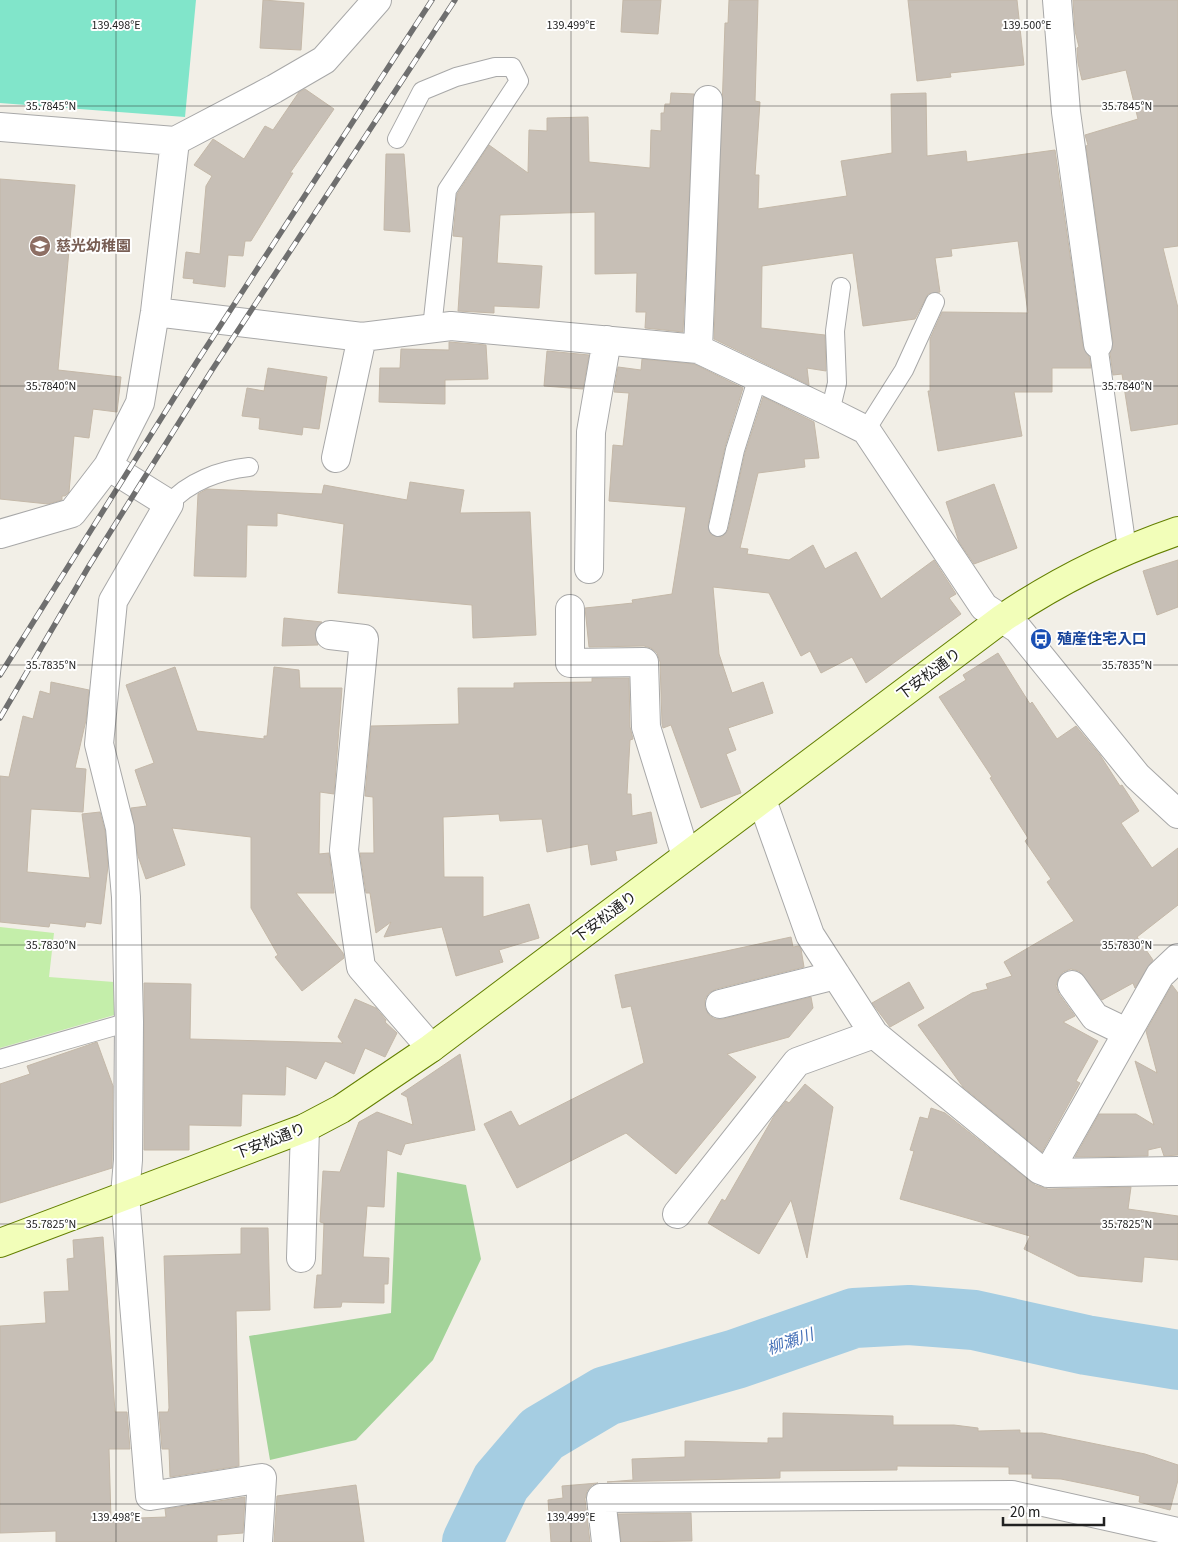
<svg xmlns="http://www.w3.org/2000/svg" width="1178" height="1542" font-family="'Source Sans 3','Noto Sans JP',sans-serif">
	<style>
		.grass { fill: #c4eeaa }
		.forest { fill: #a3d399 }
		.pitch { fill: #81e5ca }
		.lines { fill: none; stroke-linecap: round; stroke-linejoin: round }
		.river { stroke: #a5cde2; stroke-width: 60 }
		.building { fill: #c7bfb6; stroke: #c4b8a8 }
		.lane-casing { stroke: #a8a8a8; stroke-width: 20 }
		.street-casing { stroke: #a8a8a8; stroke-width: 30 }
		.secondary-casing { stroke: #637f00; stroke-width: 30 }
		.lane { stroke: #fff; stroke-width: 18 }
		.street { stroke: #fff; stroke-width: 28 }
		.secondary { stroke: #f2feb9; stroke-width: 28 }
		.rail-casing { stroke: #6f6f6f; stroke-width: 5.5 }
		.rail { stroke: #fff; stroke-width: 4; stroke-dasharray: 11; stroke-linecap: butt }
		.ticks { fill: none; stroke: #212121; stroke-width: 1; stroke-opacity: 0.45 }
		.labels { text-anchor: middle; stroke-width: 4; stroke-linejoin: round; paint-order: stroke }
		.education-label { font-size: 15px; font-weight: bold; fill: #785e54; stroke: #fff; text-anchor: start }
		.transit-label { font-size: 15px; font-weight: bold; fill: #164399; stroke: #fff; text-anchor: start }
		.street-label { font-size: 15px; fill: #212121; stroke: #fff }
		.water-label { font-size: 16px; font-style: italic; fill: #4671b8; stroke: #fff }
		.ticks-label { font-size: 12px; text-anchor: middle; fill: #212121; stroke: #fff; stroke-width: 4; stroke-linejoin: round; paint-order: stroke }
	</style>
	<rect width="100%" height="100%" fill="#f2efe7"/>
	<path class="grass" d="M0 927 54 933 49 977 114 982 118 1014 0 1048Z"/>
	<path class="forest" d="M397 1172 466 1185 481 1259 433 1360 356 1440 270 1460 249 1336 391 1313Z"/>
	<path class="pitch" d="M0 0H196L185 117 0 103Z"/>
	<g class="lines">
		<path class="river" d="M472 1542 501 1482 542 1434 606 1396 736 1359 854 1318 909 1315 974 1320 1086 1345 1178 1360"/>
	</g>
	<path class="building" d="M263 0 304 3 301 50 260 48Z
		M623 0H661L658 34 621 32Z
		M729 0H758L755 101 760 102 755 175H759L758 209 847 196 841 161 892 153 891 94 926 93 927 156 966 151 967 162 1055 150 1083 346 1089 356 1091 368H1052V392H1014L1022 436 938 451 928 391H930V339L942 312 1028 313 1018 241 951 249 952 256 935 258 940 292 928 294 915 319 863 326 853 253 762 266 761 328 825 335 826 371 807 368 809 385 714 339 725 23H728Z
		M908 0H1017L1024 65 950 73 951 77 917 81Z
		M1073 0H1178V246L1163 248 1178 308V424L1131 431 1122 374 1113 375 1110 353 1113 342 1086 146 1088 145 1085 135 1138 119 1126 70 1082 80 1078 63 1077 48 1079 47 1075 31Z
		M305 89 334 109 290 173H293L251 241H245L243 256 228 255 225 287 193 283 194 279 183 278 186 252 200 254 206 186 212 176 194 165 213 139 244 159 265 126 273 130 299 92Z
		M671 93 694 94 683 332 645 328 646 312H636L637 273 595 274V212L500 215 497 263 542 266 539 308 494 306V313L458 311 463 237 453 236 457 194 489 145 528 173 529 130 547 131V118L588 117 589 162 650 168 651 130 661 131V113H664L665 104H670Z
		M386 154H404L410 232 384 230Z
		M0 179 75 185 58 370 121 377 117 412 93 409 89 438 74 436 69 492 65 496H62V500L48 504 0 499Z
		M449 342 486 345 488 379 445 380V404L379 402 380 368H400L401 349 449 350Z
		M547 351 589 355 583 389 544 386Z
		M642 359 694 364 743 388 725 447 708 525 711 535 722 537 728 530 745 453 763 397 814 422 819 458 804 459 805 467 758 473 740 548 748 549 747 554 789 560 813 545 825 569 856 552 881 599 934 560 956 594 949 598 961 614 866 683 852 657 821 673 810 651 801 656 769 593 713 587 719 654 732 693 763 682 773 713 728 728 736 750 726 754 741 793 701 808 671 725 663 728 662 724 660 662 657 653 651 648 644 646 589 647 585 608 633 603 632 600 672 594 686 507 609 501 613 445 623 446 629 393 614 392 618 367 641 370Z
		M268 368 327 377 319 429 303 427 302 435 259 429 260 418 242 416 247 388 264 391Z
		M410 482 464 490 460 513 530 512 536 635 473 638 472 605 338 593 344 524 277 513V526L247 525 246 577 194 576 198 494 207 489 322 494 324 485 407 500Z
		M994 484 1017 548 974 564 959 542 946 502Z
		M1178 560V607L1157 615 1143 571Z
		M284 618 322 622 315 633 318 645 282 646Z
		M998 653 1030 704 1032 702 1057 739 1076 726 1100 755 1120 786 1122 785 1139 811 1121 823 1152 868 1178 848V905L1137 937 1153 960 1135 988 1133 983 1102 1000 1079 971 1071 969 1063 972 1058 979 1056 986 1059 994 1075 1016 1063 1022 1098 1041 1076 1081 1080 1083 1042 1152 963 1087 918 1025 972 993 988 989 986 984 1012 976 1004 962 1074 921 1047 882 1051 879 1025 841 1028 838 990 778 992 777 939 697 966 680 963 675Z
		M175 667 197 731 264 739V736H267L274 667 299 670 300 688H342L334 794 320 792 319 854 329 853 334 893H296L343 953 344 958 302 991 275 957 278 955 251 908V837L172 828 185 865 146 879 138 856 131 808 147 806 135 770 154 763 126 685Z
		M592 678H629L630 727 633 739 630 740 627 794H631L632 816 651 812 657 843 615 851 617 860 591 865 588 844 547 852 542 819 500 821 499 814 443 817 444 877H483V917L529 904 539 938 499 950 503 962 456 976 442 927 384 937 391 922 376 933 370 893H366L360 853H374L373 797 365 796 371 726 459 724 458 688H514V683L592 682Z
		M51 682 89 690 86 720 75 768 86 769 83 812 31 809 27 872 90 878 82 814 100 812 105 831 108 866 101 924 86 922 85 927 50 923 49 927 0 922V776L9 777 23 716 33 719 40 691 50 694Z
		M791 937 793 947 799 946 801 949 804 967 716 989 709 993 705 999V1008L709 1015 715 1019H723L811 997 813 1008 789 1037 727 1054 756 1077 676 1174 626 1133 517 1188 484 1124 511 1111 519 1126 644 1063 631 1006 622 1008 615 975Z
		M909 982 924 1008 890 1027 872 1003Z
		M144 983 191 984 190 1039 343 1043 338 1037 355 999 376 1008 386 1020 385 1022 397 1033 385 1057 365 1048 354 1074 325 1061 316 1079 286 1066 285 1095 242 1094 241 1126 189 1125V1150H144Z
		M1172 985 1178 993V1155L1164 1156 1161 1147 1148 1150V1156L1075 1157 1099 1114H1136L1154 1125 1135 1061 1157 1073 1146 1031Z
		M97 1042 113 1086 112 1168 0 1203V1084L30 1074 27 1066Z
		M460 1054 475 1130 405 1144 401 1155 387 1150 384 1207 367 1206 363 1257 389 1258 388 1284H384V1303L342 1302 341 1307 314 1308 317 1275H322L324 1223 320 1222 323 1171 340 1172 359 1122 377 1112 413 1125 407 1097 401 1094Z
		M805 1084 833 1107 807 1258 791 1200 759 1254 708 1223 722 1199 725 1201 774 1116 786 1101 789 1103Z
		M931 1108 945 1113 1035 1185 1048 1189 1131 1187 1128 1209 1178 1216V1260L1144 1257 1142 1282 1078 1276 1024 1249 1030 1236 900 1199 914 1151 910 1150 920 1117 928 1119Z
		M241 1228H268L270 1310 236 1311 239 1466 170 1477 169 1449H162L159 1412H168L169 1408 164 1256 241 1254Z
		M103 1237 115 1412H127L130 1449H109L111 1519 166 1517 165 1509 245 1497 243 1533 217 1535V1542H56V1531L0 1533V1326L46 1323 44 1292 69 1291 67 1259 74 1258 73 1240Z
		M783 1413 893 1416V1425H954L978 1428V1431L1020 1430V1433H1042L1145 1454 1178 1465V1480L1170 1510 1139 1502 1140 1496 1110 1489 1061 1479 1032 1478V1474H1009V1467L897 1466V1470L780 1471V1478L607 1482 633 1480 632 1459 685 1457V1441L768 1443V1438H783Z
		M598 1483 592 1485 587 1491 585 1499 590 1542H551L548 1500 563 1498 562 1486Z
		M356 1485 364 1542H274L277 1496Z
		M691 1513 692 1541 621 1542 618 1514Z"/>
	<g class="lines">
		<g class="lane-casing">
			<path id="lane" d="M397 139 422 91 456 77 495 67H512L519 81 447 190 432 328
				M1098 344 1127 549
				M830 412 837 383 835 331 841 287
				M866 430 904 370 935 302
				M169 504C188 482 220 470 249 467
				M718 527 735 450 758 377
				M0 1059 129 1022"/>
		</g>
		<g class="street-casing">
			<path id="street" d="M1057 0 1066 112 1098 344
				M0 127 175 141 274 89 324 60 377 0
				M155 312 362 337 451 326 698 349 830 412 866 430 984 607 1018 629 1137 776 1178 814
				M698 349 708 100
				M336 458 362 337
				M108 466 169 504 113 601 99 744 120 828 126 897 129 1022 128 1160 125 1195 150 1496 262 1478 258 1542
				M0 534 72 513 108 466 140 403 155 312 175 141
				M589 569 591 432 607 340
				M570 609V663L644 662 646 727 686 856
				M330 635 364 639 344 850 361 967 431 1048
				M762 800 810 935 874 1034 1040 1170 1048 1173 1178 1171
				M1072 985 1095 1017 1126 1032
				M720 1004 836 975
				M1048 1173 1160 975 1178 958
				M677 1214 797 1062 874 1034
				M301 1258 305 1128
				M606 1542 601 1498 1012 1495 1178 1532"/>
		</g>
		<g class="secondary-casing">
			<path id="secondary" d="M0 1243 305 1128 341 1109 431 1048 1003 618C1059 580 1114 553 1178 531"/>
		</g>
		<use href="#lane" class="lane"/>
		<use href="#street" class="street"/>
		<use href="#secondary" class="secondary"/>
		<g class="rail-casing">
			<path id="rail" d="M0 675 196 363 432 0
				M0 718 89 566 212 370 455 0"/>
		</g>
		<use href="#rail" class="rail"/>
	</g>
	<path class="ticks" d="M116 0V1542M571 0V1542M1027 0V1542M0 106H1178M0 386H1178M0 665H1178M0 945H1178M0 1224H1178M0 1504H1178"/>
	<defs>
		<g id="school-disc" transform="scale(1.125)"><circle r="9.5" fill="#8d6e63" stroke="#fff"/><path d="M0-5L7-2L0 1L-7-2ZM-4 1L0 2.5L4 1V4Q0 6-4 4Z" fill="#fff"/></g>
		<g id="bus-disc" transform="scale(1.125)"><circle r="9.5" fill="#1a4fb4" stroke="#fff"/><path d="M-5-6H5V4H4V6H2V4H-2V6H-4V4H-5ZM-3.5-4V0h7V-4ZM-3.5 1.2v1.5H-2V1.2ZM2 1.2v1.5H3.5V1.2Z" fill="#fff"/></g>
	</defs>
	<g fill-rule="evenodd">
		<use href="#school-disc" x="40" y="246"/>
		<use href="#bus-disc" x="1041" y="639"/>
	</g>
	<g class="labels">
		<g class="education-label">
			<text x="56" y="251">慈光幼稚園</text>
		</g>
		<g class="transit-label">
			<text x="1057" y="644">殖産住宅入口</text>
		</g>
		<g class="street-label">
			<text transform="translate(929 674) rotate(-37)" y="5">下安松通り</text>
			<text transform="translate(605 917) rotate(-37)" y="5">下安松通り</text>
			<text transform="translate(270 1141) rotate(-21)" y="5">下安松通り</text>
		</g>
		<g class="water-label">
			<text transform="translate(790 1341) rotate(-19)" y="6">柳瀬川</text>
		</g>
	</g>
	<g class="ticks-label">
		<text x="116" y="29">139.498°E</text>
		<text x="571" y="29">139.499°E</text>
		<text x="1027" y="29">139.500°E</text>
		<text x="51" y="110">35.7845°N</text>
		<text x="1127" y="110">35.7845°N</text>
		<text x="51" y="390">35.7840°N</text>
		<text x="1127" y="390">35.7840°N</text>
		<text x="51" y="669">35.7835°N</text>
		<text x="1127" y="669">35.7835°N</text>
		<text x="51" y="949">35.7830°N</text>
		<text x="1127" y="949">35.7830°N</text>
		<text x="51" y="1228">35.7825°N</text>
		<text x="1127" y="1228">35.7825°N</text>
		<text x="116" y="1521">139.498°E</text>
		<text x="571" y="1521">139.499°E</text>
	</g>
	<path d="M1003 1517v8h101v-8" fill="none" stroke="#212121" stroke-width="2.5"/>
	<text x="1010" y="1517" font-size="15" fill="#212121" stroke="#ffffff" stroke-width="4" paint-order="stroke">20 m</text>
</svg>
